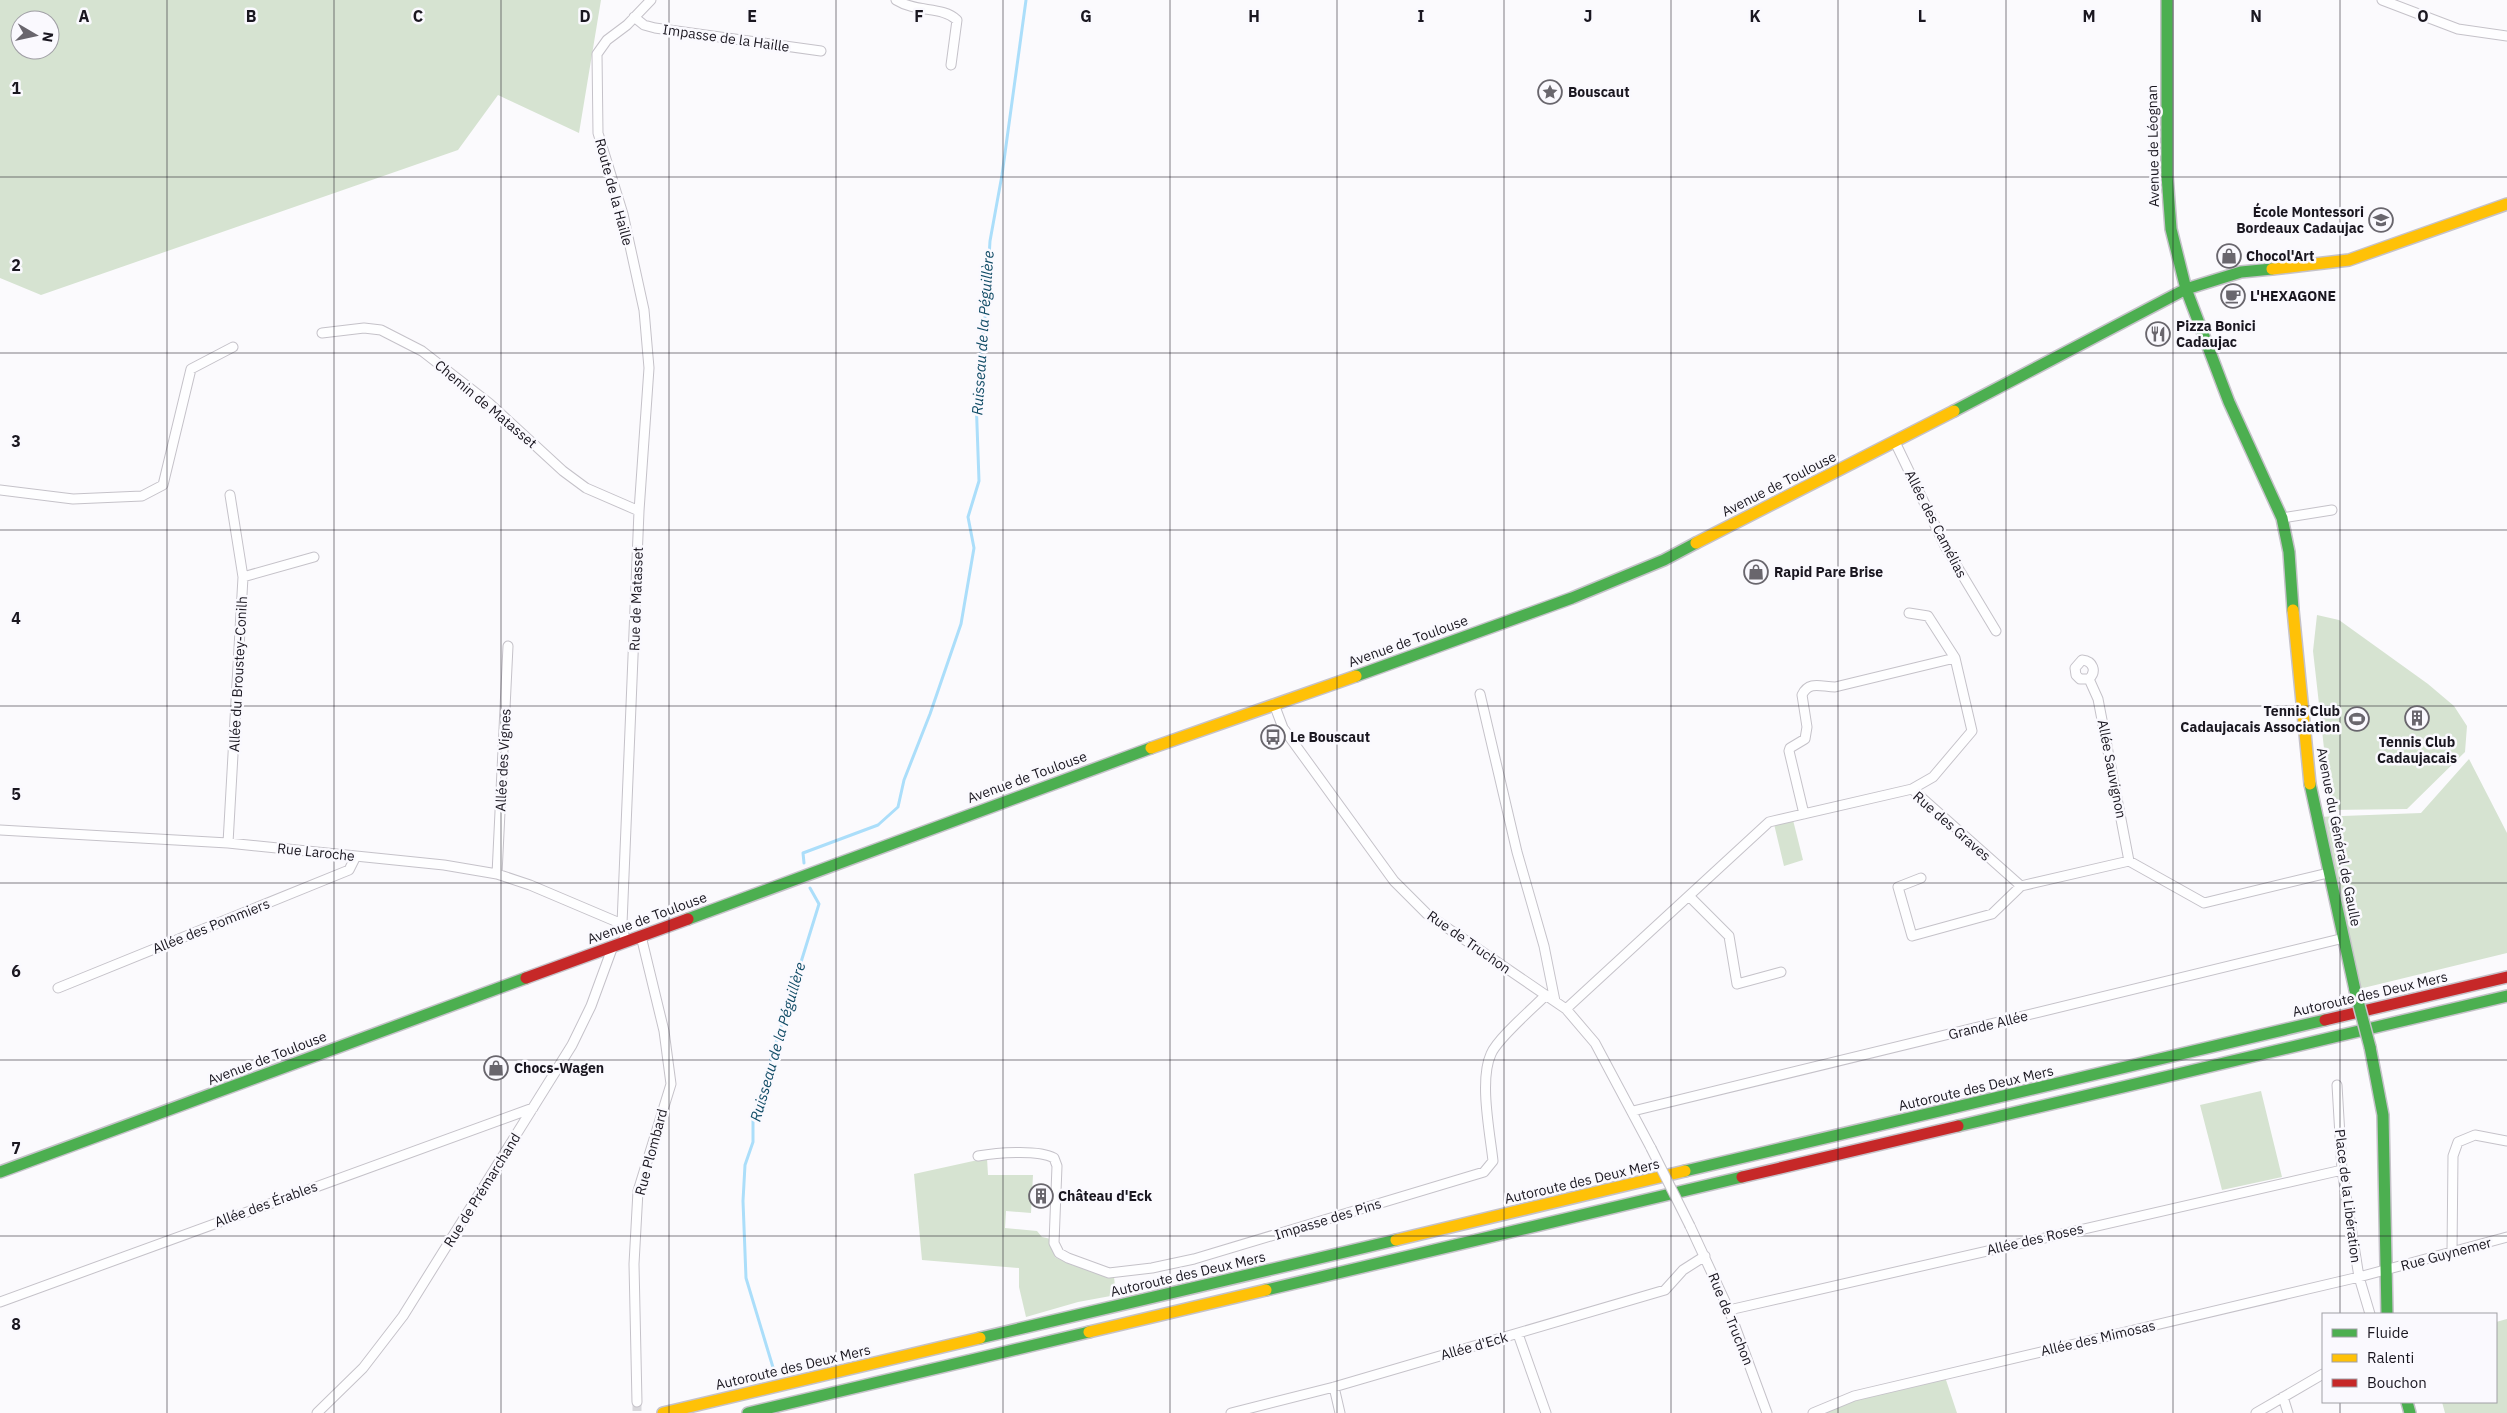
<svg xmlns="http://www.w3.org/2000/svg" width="2507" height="1413" font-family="'IBM Plex Sans',sans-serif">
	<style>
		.green { fill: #d6e3d1; fill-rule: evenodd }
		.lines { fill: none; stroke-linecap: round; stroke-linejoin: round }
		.stream { stroke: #abdefa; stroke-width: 3 }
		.street-tunnel { stroke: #d9d8dc; stroke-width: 9; stroke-dasharray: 9 4.5; stroke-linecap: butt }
		.street-casing { stroke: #c5c2c9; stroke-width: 11 }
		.fast-casing { stroke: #c5c2c9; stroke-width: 14 }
		.slow-casing { stroke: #c5c2c9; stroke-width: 14 }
		.jam-casing { stroke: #c5c2c9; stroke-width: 14 }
		.street { stroke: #fefeff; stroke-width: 9 }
		.fast { stroke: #4caf50; stroke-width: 11 }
		.slow { stroke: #ffc107; stroke-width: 11 }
		.jam { stroke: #c62828; stroke-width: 11 }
		.street-bridge-casing { stroke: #c5c2c9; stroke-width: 11; stroke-linecap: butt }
		.fast-bridge-casing { stroke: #c5c2c9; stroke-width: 14; stroke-linecap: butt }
		.street-bridge { stroke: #fefeff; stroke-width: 9 }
		.fast-bridge { stroke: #4caf50; stroke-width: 11 }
		.grid { fill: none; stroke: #1a1720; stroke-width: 1; stroke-opacity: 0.55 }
		.labels { text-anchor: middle; stroke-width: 5; stroke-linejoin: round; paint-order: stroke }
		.street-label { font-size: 14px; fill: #1a1720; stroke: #faf9fe }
		.poi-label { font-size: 14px; font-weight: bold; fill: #1a1720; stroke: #faf9fe; text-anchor: start }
		.water-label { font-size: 15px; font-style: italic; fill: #114c66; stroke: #faf9fe }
		.grid-label { font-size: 16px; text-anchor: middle; font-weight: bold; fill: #1a1720; stroke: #faf9fe; stroke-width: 5; stroke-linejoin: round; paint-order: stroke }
	</style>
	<rect width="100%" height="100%" fill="#fbfafd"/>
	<path class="green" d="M0 0H601L579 133 498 95 458 150 41 295 0 278ZM20 20H50V50H20Z
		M2317 615 2339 620 2428 684 2454 706 2467 726 2465 752 2407 809 2331 810 2313 651Z
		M2469 759 2507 833V953L2355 990 2317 817 2421 813Z
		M1793 820 1803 860 1784 866 1774 824Z
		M2261 1091 2282 1177 2222 1190 2200 1105Z
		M987 1158 988 1175H1033L1031 1213 1006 1211 1005 1228 1037 1231 1042 1237 1051 1239 1055 1257 1072 1265 1114 1277 1116 1295 1078 1302 1026 1317 1019 1287V1268L922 1260 914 1174Z
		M2507 1319V1413H2445L2442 1402H2496V1322Z
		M1945 1377 1957 1413H1823L1857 1397Z"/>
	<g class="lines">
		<path class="stream" d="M804 863 803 853 878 825 898 807 904 780 930 714 961 624 974 548 968 517 979 481 976 397 986 308 990 241 1002 175 1026 0
			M775 1374 746 1278 743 1201 745 1165 753 1142V1117L819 904 810 888"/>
		<path class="street-tunnel" d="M637 1402V1413"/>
		<g class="street-casing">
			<path id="street" d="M896 0C917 13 942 6 957 20L951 65
				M2382 0 2458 29 2507 36
				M634 17 644 25 655 28 821 51
				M322 333 364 328 381 330 422 351 489 403 563 471 586 488 639 511
				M1895 442 1946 548 1996 631
				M0 490 73 499 142 496 163 485 191 369 233 347
				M230 495 243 577
				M2282 518 2332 510
				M1909 613 1928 616 1955 658 1972 731 1933 777 1912 789
				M2089 679H2080L2076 675 2075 668 2082 660C2093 661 2097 671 2089 679L2098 699 2129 861
				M1480 694 1517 852 1544 946 1555 1001
				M1274 704 1283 728 1394 881 1427 914 1566 1009 1595 1043 1651 1148
				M1804 814 1789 751 1790 748 1805 739 1807 727 1802 695C1809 680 1822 687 1835 687L1955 658
				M0 830 228 843 444 865 497 874 530 885 622 924
				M228 843 243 577 314 557
				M497 874 508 646
				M1921 878 1898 887 1912 936 1992 914 2021 886
				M1689 896 1729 936 1737 984 1781 972
				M625 941 622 924 639 511 649 368 644 310 623 214 598 133 597 54 607 40 627 25 651 0
				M58 988 349 870 356 856
				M1566 1009 1769 822 1912 789 2021 886 2129 861 2204 903 2328 873
				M2337 1085 2342 1170 2359 1277 2370 1314
				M1633 1111 2344 938
				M978 1156C995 1153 1038 1149 1054 1158L1057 1166 1054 1243 1059 1253 1068 1258 1109 1273 1152 1268 1194 1259 1484 1172 1493 1161C1490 1133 1479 1080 1491 1054 1497 1039 1533 1008 1546 995
				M1690 1226 1729 1310 1767 1413
				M2452 1251 2453 1156 2458 1142 2475 1135 2507 1141
				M0 1302 533 1108
				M1729 1310 2342 1170
				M1518 1334 1546 1413
				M1334 1387 1340 1413
				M2283 1397 2288 1413
				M637 1402 634 1264 638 1191 671 1084 664 1031 641 936
				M317 1413 363 1368 403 1316 572 1045 591 1006 613 946
				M1231 1413 1334 1387 1665 1290 1683 1270 1705 1256
				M1813 1413 1854 1396 2359 1277 2507 1237
				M2256 1413 2323 1374"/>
		</g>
		<g class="fast-casing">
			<path id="fast" d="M2167 0V175L2171 229 2186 289 2229 402 2282 518 2289 552 2293 610
				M1954 411 2186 289 2241 272 2272 269
				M1356 676 1572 598 1664 560 1696 543
				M2310 784 2355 990
				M688 919 1151 748
				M2370 1047 2383 1115 2387 1314
				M1958 1126 2507 996
				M1685 1171 2325 1020
				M0 1172 526 978
				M1266 1290 1742 1177
				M980 1338 1396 1240
				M2407 1402 2410 1413
				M748 1413 1089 1332"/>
		</g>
		<g class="slow-casing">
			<path id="slow" d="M2272 269 2349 260 2507 204
				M1696 543 1954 411
				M2293 610 2310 784
				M1151 748 1356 676
				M1396 1240 1685 1171
				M1089 1332 1266 1290
				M663 1413 980 1338"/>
		</g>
		<g class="jam-casing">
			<path id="jam" d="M526 978 688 919
				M2325 1020 2507 977
				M1742 1177 1958 1126"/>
		</g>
		<use href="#street" class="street"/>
		<use href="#fast" class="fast"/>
		<use href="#slow" class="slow"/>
		<use href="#jam" class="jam"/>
		<g class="street-bridge-casing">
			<path id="street-bridge" d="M1651 1148 1690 1226"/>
		</g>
		<g class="fast-bridge-casing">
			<path id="fast-bridge" d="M2355 990 2370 1047"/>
		</g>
		<use href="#street-bridge" class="street-bridge"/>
		<use href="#fast-bridge" class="fast-bridge"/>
	</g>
	<path class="grid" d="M167 0V1413M334 0V1413M501 0V1413M669 0V1413M836 0V1413M1003 0V1413M1170 0V1413M1337 0V1413M1504 0V1413M1671 0V1413M1838 0V1413M2006 0V1413M2173 0V1413M2340 0V1314M0 177H2507M0 353H2507M0 530H2507M0 706H2507M0 883H2507M0 1060H2507M0 1236H2507M2340 1402V1413"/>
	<defs>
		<g id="sight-ring" transform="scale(1.25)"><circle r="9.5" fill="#faf9fe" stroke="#69666d" stroke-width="1.5"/><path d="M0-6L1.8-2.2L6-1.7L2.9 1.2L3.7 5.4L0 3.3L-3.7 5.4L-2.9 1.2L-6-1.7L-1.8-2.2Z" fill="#69666d"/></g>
		<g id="school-ring" transform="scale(1.25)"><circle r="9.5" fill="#faf9fe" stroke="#69666d" stroke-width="1.5"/><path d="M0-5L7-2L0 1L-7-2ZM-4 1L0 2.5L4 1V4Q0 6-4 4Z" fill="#69666d"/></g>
		<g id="shop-ring" transform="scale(1.25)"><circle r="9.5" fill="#faf9fe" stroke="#69666d" stroke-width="1.5"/><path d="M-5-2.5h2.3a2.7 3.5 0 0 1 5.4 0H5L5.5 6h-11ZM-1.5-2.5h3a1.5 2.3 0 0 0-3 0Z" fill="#69666d"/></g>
		<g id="cafe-ring" transform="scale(1.25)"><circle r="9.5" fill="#faf9fe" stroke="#69666d" stroke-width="1.5"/><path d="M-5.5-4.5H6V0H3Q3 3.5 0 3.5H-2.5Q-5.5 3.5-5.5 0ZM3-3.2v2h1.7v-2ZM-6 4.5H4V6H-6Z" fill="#69666d"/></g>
		<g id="restaurant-ring" transform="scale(1.25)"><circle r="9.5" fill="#faf9fe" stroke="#69666d" stroke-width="1.5"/><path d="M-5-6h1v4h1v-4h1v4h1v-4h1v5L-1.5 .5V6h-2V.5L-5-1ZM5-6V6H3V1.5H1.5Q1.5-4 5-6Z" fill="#69666d"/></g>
		<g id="building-ring" transform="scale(1.25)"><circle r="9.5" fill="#faf9fe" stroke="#69666d" stroke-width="1.5"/><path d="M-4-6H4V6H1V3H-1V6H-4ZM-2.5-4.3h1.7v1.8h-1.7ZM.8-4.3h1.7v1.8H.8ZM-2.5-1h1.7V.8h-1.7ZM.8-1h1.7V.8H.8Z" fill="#69666d"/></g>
		<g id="stadium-ring" transform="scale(1.25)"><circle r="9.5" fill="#faf9fe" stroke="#69666d" stroke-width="1.5"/><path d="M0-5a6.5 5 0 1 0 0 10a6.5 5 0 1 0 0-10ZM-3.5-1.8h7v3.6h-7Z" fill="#69666d"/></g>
		<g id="bus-ring" transform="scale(1.25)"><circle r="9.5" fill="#faf9fe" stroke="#69666d" stroke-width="1.5"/><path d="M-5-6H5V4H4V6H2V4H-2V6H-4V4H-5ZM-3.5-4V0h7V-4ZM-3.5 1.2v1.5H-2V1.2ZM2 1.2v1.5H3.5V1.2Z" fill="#69666d"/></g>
	</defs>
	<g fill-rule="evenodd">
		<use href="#sight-ring" x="1550" y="92"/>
		<use href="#school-ring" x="2381" y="220"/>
		<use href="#shop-ring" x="2229" y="256"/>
		<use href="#cafe-ring" x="2233" y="296"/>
		<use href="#restaurant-ring" x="2158" y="334"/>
		<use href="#shop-ring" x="1756" y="572"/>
		<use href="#building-ring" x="2417" y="718"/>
		<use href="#stadium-ring" x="2357" y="719"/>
		<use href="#bus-ring" x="1273" y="737"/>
		<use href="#shop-ring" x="496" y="1068"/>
		<use href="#building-ring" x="1041" y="1196"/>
	</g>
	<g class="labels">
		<g class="street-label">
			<text transform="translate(726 38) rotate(8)" y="5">Impasse de la Haille</text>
			<text transform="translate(2153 146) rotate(-91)" y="5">Avenue de Léognan</text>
			<text transform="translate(614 192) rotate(75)" y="5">Route de la Haille</text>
			<text transform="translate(486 404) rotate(40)" y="5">Chemin de Matasset</text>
			<text transform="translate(1779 484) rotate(-27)" y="5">Avenue de Toulouse</text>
			<text transform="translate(1936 524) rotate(63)" y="5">Allée des Camélias</text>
			<text transform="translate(636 599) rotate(-88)" y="5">Rue de Matasset</text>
			<text transform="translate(1408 641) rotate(-20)" y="5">Avenue de Toulouse</text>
			<text transform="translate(238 674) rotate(-87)" y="5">Allée du Broustey-Conilh</text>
			<text transform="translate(503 760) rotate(-87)" y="5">Allée des Vignes</text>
			<text transform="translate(2112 769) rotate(79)" y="5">Allée Sauvignon</text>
			<text transform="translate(1027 777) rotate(-20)" y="5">Avenue de Toulouse</text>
			<text transform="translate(1952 826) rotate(41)" y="5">Rue des Graves</text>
			<text transform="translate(2339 837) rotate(79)" y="5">Avenue du Général de Gaulle</text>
			<text transform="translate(316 852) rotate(6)" y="5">Rue Laroche</text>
			<text transform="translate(647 918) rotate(-20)" y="5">Avenue de Toulouse</text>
			<text transform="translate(211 926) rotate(-22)" y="5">Allée des Pommiers</text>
			<text transform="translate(1469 942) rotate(35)" y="5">Rue de Truchon</text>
			<text transform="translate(2370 994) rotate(-13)" y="5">Autoroute des Deux Mers</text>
			<text transform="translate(1988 1025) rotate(-14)" y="5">Grande Allée</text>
			<text transform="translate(267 1058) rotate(-21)" y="5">Avenue de Toulouse</text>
			<text transform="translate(1976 1088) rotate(-13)" y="5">Autoroute des Deux Mers</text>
			<text transform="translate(651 1152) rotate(-75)" y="5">Rue Plombard</text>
			<text transform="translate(1582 1181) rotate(-13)" y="5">Autoroute des Deux Mers</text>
			<text transform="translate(482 1190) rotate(-58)" y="5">Rue de Prémarchand</text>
			<text transform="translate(2348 1196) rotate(83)" y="5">Place de la Libération</text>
			<text transform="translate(266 1204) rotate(-20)" y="5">Allée des Érables</text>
			<text transform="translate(1328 1219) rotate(-17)" y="5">Impasse des Pins</text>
			<text transform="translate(2035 1239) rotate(-13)" y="5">Allée des Roses</text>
			<text transform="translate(2446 1254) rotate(-15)" y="5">Rue Guynemer</text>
			<text transform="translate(1188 1274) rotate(-13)" y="5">Autoroute des Deux Mers</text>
			<text transform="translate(1731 1319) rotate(68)" y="5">Rue de Truchon</text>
			<text transform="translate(2098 1338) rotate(-13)" y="5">Allée des Mimosas</text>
			<text transform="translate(1474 1346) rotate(-16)" y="5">Allée d'Eck</text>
			<text transform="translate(793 1367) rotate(-13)" y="5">Autoroute des Deux Mers</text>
		</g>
		<g class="poi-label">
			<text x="1568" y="97">Bouscaut</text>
			<text x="2364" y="217" text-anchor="end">École Montessori<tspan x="2364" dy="16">Bordeaux Cadaujac</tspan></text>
			<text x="2246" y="261">Chocol'Art</text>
			<text x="2250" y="301">L'HEXAGONE</text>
			<text x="2176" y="331">Pizza Bonici<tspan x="2176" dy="16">Cadaujac</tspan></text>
			<text x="1774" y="577">Rapid Pare Brise</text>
			<text x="2340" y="716" text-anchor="end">Tennis Club<tspan x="2340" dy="16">Cadaujacais Association</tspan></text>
			<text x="1290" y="742">Le Bouscaut</text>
			<text x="2417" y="747" text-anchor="middle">Tennis Club<tspan x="2417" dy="16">Cadaujacais</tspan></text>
			<text x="514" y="1073">Chocs-Wagen</text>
			<text x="1058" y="1201">Château d'Eck</text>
		</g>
		<g class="water-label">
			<text transform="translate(983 333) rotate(-86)" y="5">Ruisseau de la Péguillère</text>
			<text transform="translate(778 1042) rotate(-74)" y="5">Ruisseau de la Péguillère</text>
		</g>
	</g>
	<g class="grid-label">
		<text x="84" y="22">A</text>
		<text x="251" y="22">B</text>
		<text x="418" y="22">C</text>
		<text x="585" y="22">D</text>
		<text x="752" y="22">E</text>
		<text x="919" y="22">F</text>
		<text x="1086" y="22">G</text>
		<text x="1254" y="22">H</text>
		<text x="1421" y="22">I</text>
		<text x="1588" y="22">J</text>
		<text x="1755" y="22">K</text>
		<text x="1922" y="22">L</text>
		<text x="2089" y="22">M</text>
		<text x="2256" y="22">N</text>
		<text x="2423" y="22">O</text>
		<text x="16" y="94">1</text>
		<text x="16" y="271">2</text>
		<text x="16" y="447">3</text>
		<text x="16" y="624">4</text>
		<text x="16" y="800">5</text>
		<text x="16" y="977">6</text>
		<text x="16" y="1154">7</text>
		<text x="16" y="1330">8</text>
	</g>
	<rect x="2322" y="1313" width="175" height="90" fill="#faf9fe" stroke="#a09fa5"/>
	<rect x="2332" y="1329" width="25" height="8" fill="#4caf50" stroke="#a09fa5"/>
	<text x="2367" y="1338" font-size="15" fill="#1a1720">Fluide</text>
	<rect x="2332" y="1354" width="25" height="8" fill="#ffc107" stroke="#a09fa5"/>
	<text x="2367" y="1363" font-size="15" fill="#1a1720">Ralenti</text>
	<rect x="2332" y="1379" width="25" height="8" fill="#c62828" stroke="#a09fa5"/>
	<text x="2367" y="1388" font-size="15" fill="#1a1720">Bouchon</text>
	<g transform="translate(35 35) rotate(99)"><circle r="24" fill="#faf9fe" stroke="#a09fa5"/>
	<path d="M0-4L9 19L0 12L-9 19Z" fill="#69666d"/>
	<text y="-8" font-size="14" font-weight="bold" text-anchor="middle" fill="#1a1720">N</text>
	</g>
</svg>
